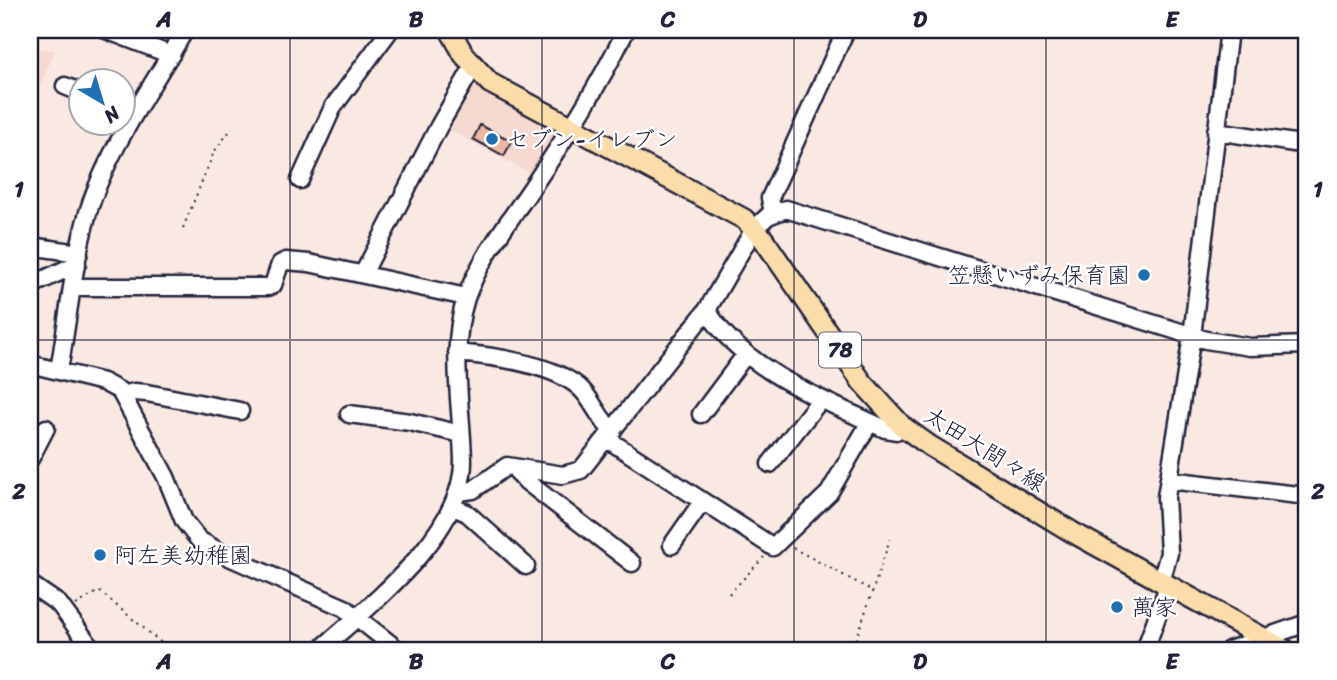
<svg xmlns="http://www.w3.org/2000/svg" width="1337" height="680" font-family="Sriracha,'Klee One',sans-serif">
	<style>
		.built { fill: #f6d9d0 }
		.building { fill: #edb5a3; stroke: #22223b; stroke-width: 2 }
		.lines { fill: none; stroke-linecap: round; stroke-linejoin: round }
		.minor-casing { stroke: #22223b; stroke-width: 21 }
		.major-casing { stroke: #22223b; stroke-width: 24 }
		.path { stroke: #22223b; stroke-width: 2; stroke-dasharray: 2 5; stroke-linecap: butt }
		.minor { stroke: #fff; stroke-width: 16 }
		.major { stroke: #faddab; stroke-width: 19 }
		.grid { fill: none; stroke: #22223b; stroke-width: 2; stroke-opacity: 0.55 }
		.poi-dot { fill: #1f6fb2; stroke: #fff; stroke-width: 2.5 }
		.labels { text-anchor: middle; stroke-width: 5; stroke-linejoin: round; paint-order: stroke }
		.shield { fill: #fff; stroke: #646476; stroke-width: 2 }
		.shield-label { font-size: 21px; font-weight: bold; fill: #22223b }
		.poi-label { font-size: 23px; fill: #22223b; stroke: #fff; text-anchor: start }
		.street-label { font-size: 23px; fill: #22223b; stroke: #fff }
		.neatline { fill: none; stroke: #22223b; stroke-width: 2.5 }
		.grid-label { font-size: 23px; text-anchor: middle; font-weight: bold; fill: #22223b }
	</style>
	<rect width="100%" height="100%" fill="#fae9e3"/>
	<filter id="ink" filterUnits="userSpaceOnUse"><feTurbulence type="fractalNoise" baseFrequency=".0143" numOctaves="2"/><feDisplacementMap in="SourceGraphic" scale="14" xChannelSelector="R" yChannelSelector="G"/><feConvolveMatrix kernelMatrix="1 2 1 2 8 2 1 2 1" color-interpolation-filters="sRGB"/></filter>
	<g filter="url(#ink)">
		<path class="built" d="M30 47 55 50 30 110Z
			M476 79 557 126 558 132 531 174 445 127 469 81Z"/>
		<path class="building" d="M480 125 512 141 504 156 473 139Z"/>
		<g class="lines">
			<g class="minor-casing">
				<path id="minor" d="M106 30 171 55
					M65 86 80 92
					M1216 131 1307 145
					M300 180 333 107 390 30
					M773 213 770 198 846 30
					M30 246 79 253
					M363 274 439 126 473 67
					M30 286 77 264
					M73 287H268L273 285 280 264 286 261 309 263 466 297
					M707 310C741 369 826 401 885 429L896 431 902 426
					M457 353C492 356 552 364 579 387 593 399 598 419 613 431
					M30 364 103 382 120 391 166 477 184 521 199 540 229 557 345 608 398 650
					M59 370C68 319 73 266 87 216 104 155 153 85 185 30
					M124 395 134 392 147 393 240 411
					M349 414 410 422 461 434
					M701 414 746 354
					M607 439 773 547 829 493 870 422
					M30 459 46 428
					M770 464 821 399
					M513 467 527 482 632 563
					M1169 480 1307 496
					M459 492 473 490 507 466 563 475 581 470 707 310 754 229 768 216 786 209 1206 340 1250 347 1307 345
					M453 507 467 513 526 566
					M672 545 702 502
					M1161 582 1169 553 1166 497 1192 336 1229 30
					M30 584 59 604 93 650
					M320 650C370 605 463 534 463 461 462 407 449 350 466 298 480 258 508 223 531 189 566 137 599 86 626 30
					M1145 650 1168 586
					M1229 650 1307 623"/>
			</g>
			<g class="major-casing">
				<path id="major" d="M450 30 464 55 490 83 744 219 762 237 862 382 902 426 930 446 1072 532 1285 650"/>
			</g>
			<path class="path" d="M183 228 214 152 232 128
				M793 548 871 590
				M729 594 764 557
				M76 605 99 591 170 650
				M854 646 890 539"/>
			<use href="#minor" class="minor"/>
			<use href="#major" class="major"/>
		</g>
	</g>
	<path class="grid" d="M290 30V650M542 30V650M794 30V650M1046 30V650M30 340H1307"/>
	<g class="poi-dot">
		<circle cx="492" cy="139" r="7"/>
		<circle cx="1144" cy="275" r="7"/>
		<circle cx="100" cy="555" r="7"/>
		<circle cx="1117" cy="607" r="7"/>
	</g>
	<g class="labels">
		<rect class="shield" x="819" y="332.5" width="42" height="35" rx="5"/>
		<g class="shield-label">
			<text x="840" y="357">78</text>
		</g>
		<g class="poi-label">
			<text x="506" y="147">セブン-イレブン</text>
			<text x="1130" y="283" text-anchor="end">笠懸いずみ保育園</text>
			<text x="114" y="563">阿左美幼稚園</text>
			<text x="1131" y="615">萬家</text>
		</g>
		<g class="street-label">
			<text transform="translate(985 449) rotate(32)" y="8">太田大間々線</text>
		</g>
	</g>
	<rect width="1337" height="680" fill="none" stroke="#fff" stroke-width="77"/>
	<g transform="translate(102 102) rotate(142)"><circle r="33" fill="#ffffff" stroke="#a7a7b1" stroke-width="2"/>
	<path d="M0-5L12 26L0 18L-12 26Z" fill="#1f6fb2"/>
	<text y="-10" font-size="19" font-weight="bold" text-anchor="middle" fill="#22223b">N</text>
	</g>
	<rect x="38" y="38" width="1260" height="604" class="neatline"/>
	<g class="grid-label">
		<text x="164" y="27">A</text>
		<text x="416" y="27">B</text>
		<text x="668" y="27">C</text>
		<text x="920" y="27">D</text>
		<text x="1172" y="27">E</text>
		<text x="19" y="197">1</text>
		<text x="1318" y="197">1</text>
		<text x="19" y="499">2</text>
		<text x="1318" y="499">2</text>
		<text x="164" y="669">A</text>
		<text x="416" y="669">B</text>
		<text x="668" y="669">C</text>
		<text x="920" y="669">D</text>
		<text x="1172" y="669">E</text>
	</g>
</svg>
